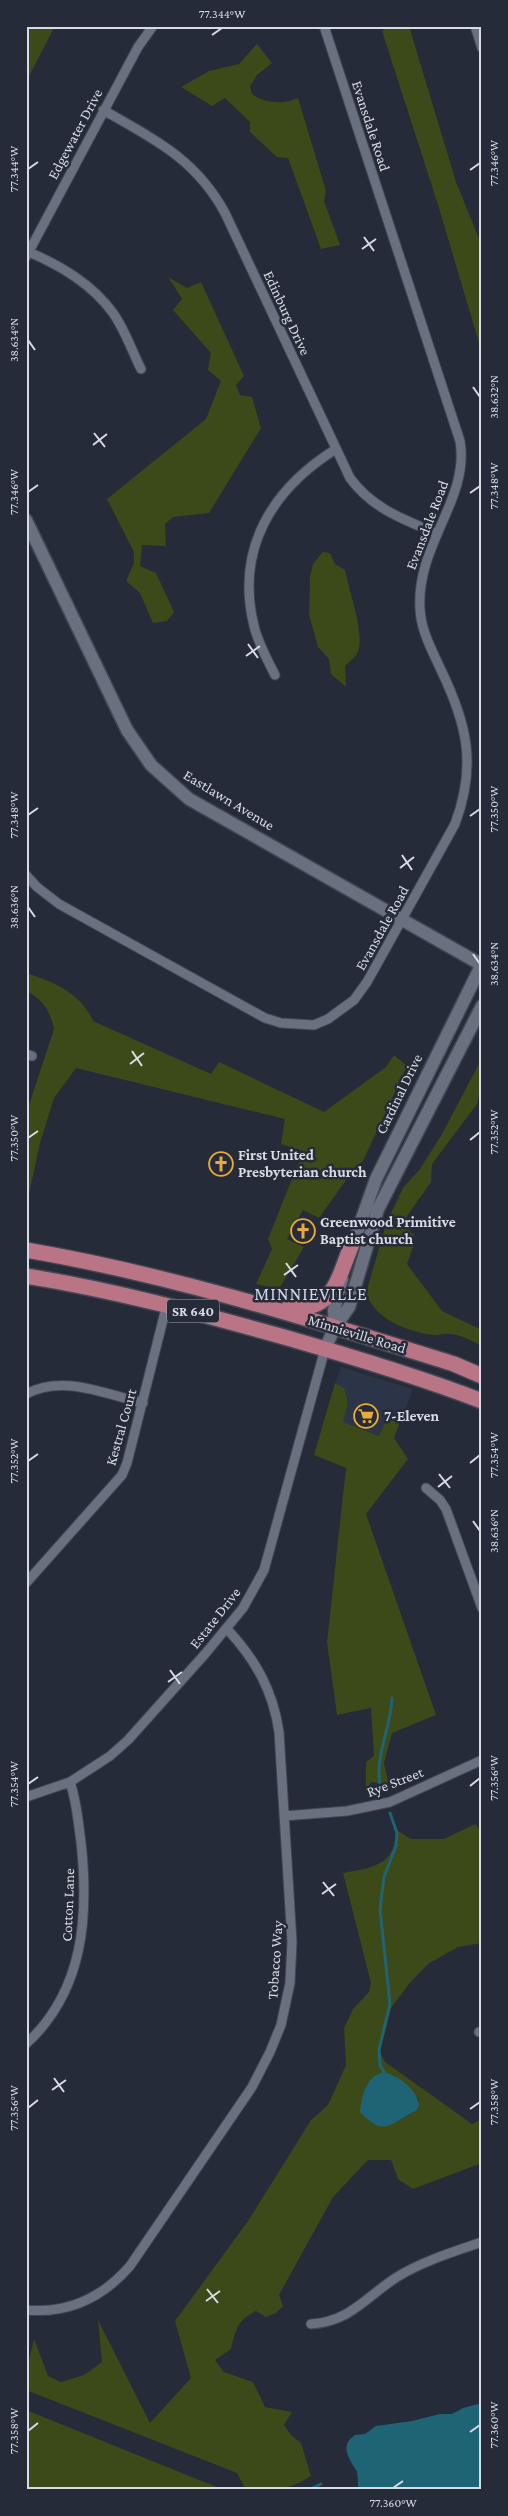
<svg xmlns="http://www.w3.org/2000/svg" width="508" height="2516" font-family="'Crimson Pro',serif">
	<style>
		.built { fill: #2c3447 }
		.green { fill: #3c4918; fill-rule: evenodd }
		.water { fill: #1e6475 }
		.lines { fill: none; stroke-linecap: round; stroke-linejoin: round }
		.stream { stroke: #1e6475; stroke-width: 3 }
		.street-casing { stroke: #424752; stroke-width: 11 }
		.secondary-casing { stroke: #424752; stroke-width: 15 }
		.primary-casing { stroke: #424752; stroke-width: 18 }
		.street { stroke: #697080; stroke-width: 9 }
		.secondary { stroke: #697080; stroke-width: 12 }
		.primary { stroke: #b97586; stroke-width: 15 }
		.ticks { fill: none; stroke: #d7dbe4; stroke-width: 2 }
		.labels { text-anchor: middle; stroke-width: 5; stroke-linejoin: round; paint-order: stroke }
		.shield { fill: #252b38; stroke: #a2a6b0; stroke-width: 1 }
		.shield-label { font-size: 14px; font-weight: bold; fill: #d7dbe4 }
		.street-label { font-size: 15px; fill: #d7dbe4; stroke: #252b38 }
		.poi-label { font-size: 15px; font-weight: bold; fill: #d7dbe4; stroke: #252b38; text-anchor: start }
		.quarter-label { font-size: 18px; letter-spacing: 1px; fill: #d0d8ea; stroke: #252b38 }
		.neatline { fill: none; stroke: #d7dbe4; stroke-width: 2 }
		.ticks-label { font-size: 12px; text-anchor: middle; fill: #d7dbe4 }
	</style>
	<rect width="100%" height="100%" fill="#252b38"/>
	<path class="built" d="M341 1367 413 1389 401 1419 388 1415 379 1436 342 1422 335 1383Z"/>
	<path class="green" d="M26 26H55L26 82Z
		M390 26H409L456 182 482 246V353L439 208 382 31Z
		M257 44 272 63 257 75 250 86 252 94C263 103 284 105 298 98L326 191 324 201 340 245 321 249 288 158 277 157 250 132V122L225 98 212 106 181 87 209 71 239 64Z
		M168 277 187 288 201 282 244 376 236 385 240 395 252 397 261 428 209 513 173 517 165 524 166 546 142 545 140 566 156 573 174 612 167 621 153 623 140 593 126 581 134 563V552L107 499 206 419 221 381 208 370 211 353 173 310 182 299Z
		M323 552 330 553 335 564 345 570C349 590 363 629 359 648 358 656 350 661 345 666L346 687 331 674 329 659 318 647 309 615 310 576 313 564Z
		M26 973C54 982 81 993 93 1021L211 1074 219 1062 324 1112 386 1067 394 1055 407 1066 363 1161 356 1166 319 1218 303 1210 287 1239 304 1247 279 1289 256 1284 272 1249 268 1239 303 1151 281 1144 285 1119 76 1068 54 1098 40 1143 26 1208V1114L54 1029C50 1011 43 999 26 991Z
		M482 1058V1081L477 1104 432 1164 431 1182 407 1216 406 1227 414 1235 413 1247 407 1264 442 1311 482 1330V1346C472 1341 460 1334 449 1334 443 1333 438 1336 433 1335 406 1331 376 1320 366 1293L387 1221 403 1188 420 1169 442 1134Z
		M335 1383 344 1388 348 1403 343 1422 379 1436 388 1415 401 1419 394 1438 408 1459 366 1514 436 1715 392 1733 384 1763 389 1785 371 1782 366 1792V1762L374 1756 371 1708 337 1715 327 1642 346 1468 314 1455Z
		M475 1824 482 1832V1943L458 1947 428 1964 409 1984 391 2008 380 2052 385 2062 472 2124 482 2119V2163L413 2189 398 2179 391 2160H368L333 2197 279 2295 283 2306 276 2313 266 2317 256 2311C237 2321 236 2328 231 2349L215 2360 224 2372 253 2382 265 2407 292 2412 284 2425 291 2435 301 2443 311 2476C288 2491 273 2490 246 2490L237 2473 26 2390V2372L34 2339 48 2376 61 2382 84 2375 102 2362 98 2320 150 2423 191 2378 175 2321 248 2221 311 2120 328 2105 346 2065 344 2028 353 2009 369 1992 371 1983 343 1873C371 1868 398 1865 395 1829L411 1839H444ZM393 2074 419 2099 416 2111 390 2125Z
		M26 2410 224 2490H26Z"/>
	<path class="water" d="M384 2072C398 2075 419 2091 419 2106L416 2111C389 2124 384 2138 360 2112 362 2095 366 2076 384 2072Z
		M482 2403V2490H359C357 2484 359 2475 356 2470 349 2458 339 2446 355 2435L365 2434 376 2426 412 2421 440 2414H452L463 2408Z"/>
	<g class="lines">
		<path class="stream" d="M381 1789C373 1759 391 1729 392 1698
			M384 2072 380 2065 379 2049 390 2004 380 1909 384 1877 396 1846 397 1833 390 1813
			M308 2490 321 2484"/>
		<g class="street-casing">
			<path id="street" d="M475 26 482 48
				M103 110C154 139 196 159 225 213L350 478C372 508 402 519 436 533
				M29 252C61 266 92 284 113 313 125 330 132 351 141 369
				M26 257 138 47 153 26
				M275 675C267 659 258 643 254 626 235 549 272 489 336 449
				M26 875 37 887 59 904 265 1018 281 1023 314 1025 328 1019 354 1000 367 982 455 824C477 765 467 724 441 670 432 650 421 631 420 609 416 544 470 499 460 441L324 26
				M26 1054 32 1056
				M26 1394C63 1374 105 1394 143 1403
				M426 1488 440 1500 446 1509 482 1608
				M26 1583 122 1475 127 1463 167 1304
				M26 1797 70 1782 110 1756 128 1740 205 1654 243 1608 264 1570 325 1349
				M284 1816 347 1811 390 1802 482 1760
				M479 2032 482 2031
				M26 2044C84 1991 89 1916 81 1842 78 1822 77 1802 70 1782
				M26 2310C68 2314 103 2297 130 2266L252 2087 270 2052 281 2025 290 1983 292 1942 279 1732C273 1690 255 1659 227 1629
				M311 2324C350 2322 367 2296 397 2277 423 2261 453 2252 482 2242"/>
		</g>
		<g class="secondary-casing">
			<path id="secondary" d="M26 520 127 730 151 765 189 799 482 965
				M350 1252 376 1179 482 964
				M335 1327 334 1310 342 1279
				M325 1349 335 1327 349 1307 378 1209 482 1006"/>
		</g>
		<g class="primary-casing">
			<path id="primary" d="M26 1250C172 1275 313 1320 454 1364L482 1376
				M26 1276C114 1290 198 1313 284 1337 350 1356 417 1376 482 1401
				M288 1308C334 1312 337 1280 352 1244"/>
		</g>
		<use href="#street" class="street"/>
		<use href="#secondary" class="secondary"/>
		<use href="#primary" class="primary"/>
	</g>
	<path class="ticks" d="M212 35 222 28M28 169 38 162M470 170 480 163M364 237 374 251M362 249 376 239M28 340 35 350M473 387 480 397M94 433 105 447M93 445 107 434M28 492 38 485M470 493 480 486M248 644 258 658M246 656 260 646M28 815 38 808M470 816 480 809M402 855 412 870M400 868 414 857M28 907 35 917M473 954 480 964M132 1051 142 1066M130 1064 144 1053M28 1138 38 1131M470 1140 480 1132M286 1263 296 1277M284 1275 298 1265M28 1461 38 1454M470 1463 480 1455M439 1474 450 1488M438 1487 452 1476M473 1521 480 1531M170 1670 180 1684M168 1682 182 1672M28 1784 38 1777M470 1786 480 1778M323 1882 334 1896M322 1894 336 1884M54 2078 64 2092M52 2090 66 2080M28 2108 38 2100M470 2109 480 2102M207 2289 218 2303M206 2301 220 2291M28 2431 38 2423M470 2432 480 2425M393 2488 403 2481"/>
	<defs>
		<g id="church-ring" transform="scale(1.25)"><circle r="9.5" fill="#252b38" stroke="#e8ab37" stroke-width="1.5"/><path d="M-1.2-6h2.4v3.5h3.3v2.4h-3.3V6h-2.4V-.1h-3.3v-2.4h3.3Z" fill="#e8ab37"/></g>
		<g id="supermarket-ring" transform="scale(1.25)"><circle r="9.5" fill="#252b38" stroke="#e8ab37" stroke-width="1.5"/><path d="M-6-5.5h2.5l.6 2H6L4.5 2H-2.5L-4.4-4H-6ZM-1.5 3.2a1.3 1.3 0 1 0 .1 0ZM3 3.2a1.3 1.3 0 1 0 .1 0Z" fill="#e8ab37"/></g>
	</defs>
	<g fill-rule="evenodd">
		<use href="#church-ring" x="221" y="1164"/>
		<use href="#church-ring" x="303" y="1231"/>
		<use href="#supermarket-ring" x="366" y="1416"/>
	</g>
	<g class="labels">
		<rect class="shield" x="167" y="1299.5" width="52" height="23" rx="4"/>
		<g class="shield-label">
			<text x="193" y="1316">SR 640</text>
		</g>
		<g class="street-label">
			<text transform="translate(371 126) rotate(72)" y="5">Evansdale Road</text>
			<text transform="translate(75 134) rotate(-62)" y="5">Edgewater Drive</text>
			<text transform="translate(287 313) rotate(65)" y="5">Edinburg Drive</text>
			<text transform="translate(427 525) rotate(-69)" y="5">Evansdale Road</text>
			<text transform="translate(229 800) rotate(31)" y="5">Eastlawn Avenue</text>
			<text transform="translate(382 928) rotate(-61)" y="5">Evansdale Road</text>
			<text transform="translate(399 1094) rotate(-64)" y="5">Cardinal Drive</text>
			<text transform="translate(357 1334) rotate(17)" y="5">Minnieville Road</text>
			<text transform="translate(121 1427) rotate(-74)" y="5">Kestral Court</text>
			<text transform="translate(215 1618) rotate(-52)" y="5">Estate Drive</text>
			<text transform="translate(395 1782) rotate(-21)" y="5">Rye Street</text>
			<text transform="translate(68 1905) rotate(-88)" y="5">Cotton Lane</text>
			<text transform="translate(275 1960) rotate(-86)" y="5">Tobacco Way</text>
		</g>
		<g class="poi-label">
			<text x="238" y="1160">First United<tspan x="238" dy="17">Presbyterian church</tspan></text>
			<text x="320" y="1227">Greenwood Primitive<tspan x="320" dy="17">Baptist church</tspan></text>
			<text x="384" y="1421">7-Eleven</text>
		</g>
		<g class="quarter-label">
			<text x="311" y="1300">MINNIEVILLE</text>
		</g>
	</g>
	<rect width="508" height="2516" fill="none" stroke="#252b38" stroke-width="55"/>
	<rect x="28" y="28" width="452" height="2460" class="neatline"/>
	<g class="ticks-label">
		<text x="222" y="18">77.344°W</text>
		<text transform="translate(494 163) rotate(-90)" y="4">77.346°W</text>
		<text transform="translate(14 169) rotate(-90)" y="4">77.344°W</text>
		<text transform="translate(14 340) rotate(-90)" y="4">38.634°N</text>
		<text transform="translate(494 397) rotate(-90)" y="4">38.632°N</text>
		<text transform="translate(494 486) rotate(-90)" y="4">77.348°W</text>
		<text transform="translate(14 492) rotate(-90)" y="4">77.346°W</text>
		<text transform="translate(494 809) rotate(-90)" y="4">77.350°W</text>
		<text transform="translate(14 815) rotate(-90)" y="4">77.348°W</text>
		<text transform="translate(14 907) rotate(-90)" y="4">38.636°N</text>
		<text transform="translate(494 964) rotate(-90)" y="4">38.634°N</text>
		<text transform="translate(494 1132) rotate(-90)" y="4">77.352°W</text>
		<text transform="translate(14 1138) rotate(-90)" y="4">77.350°W</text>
		<text transform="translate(494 1455) rotate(-90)" y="4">77.354°W</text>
		<text transform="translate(14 1461) rotate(-90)" y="4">77.352°W</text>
		<text transform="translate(494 1531) rotate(-90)" y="4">38.636°N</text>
		<text transform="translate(494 1778) rotate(-90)" y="4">77.356°W</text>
		<text transform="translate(14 1784) rotate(-90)" y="4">77.354°W</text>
		<text transform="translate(494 2102) rotate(-90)" y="4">77.358°W</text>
		<text transform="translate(14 2108) rotate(-90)" y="4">77.356°W</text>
		<text transform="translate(494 2425) rotate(-90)" y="4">77.360°W</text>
		<text transform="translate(14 2431) rotate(-90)" y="4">77.358°W</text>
		<text x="393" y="2507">77.360°W</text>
	</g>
</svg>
